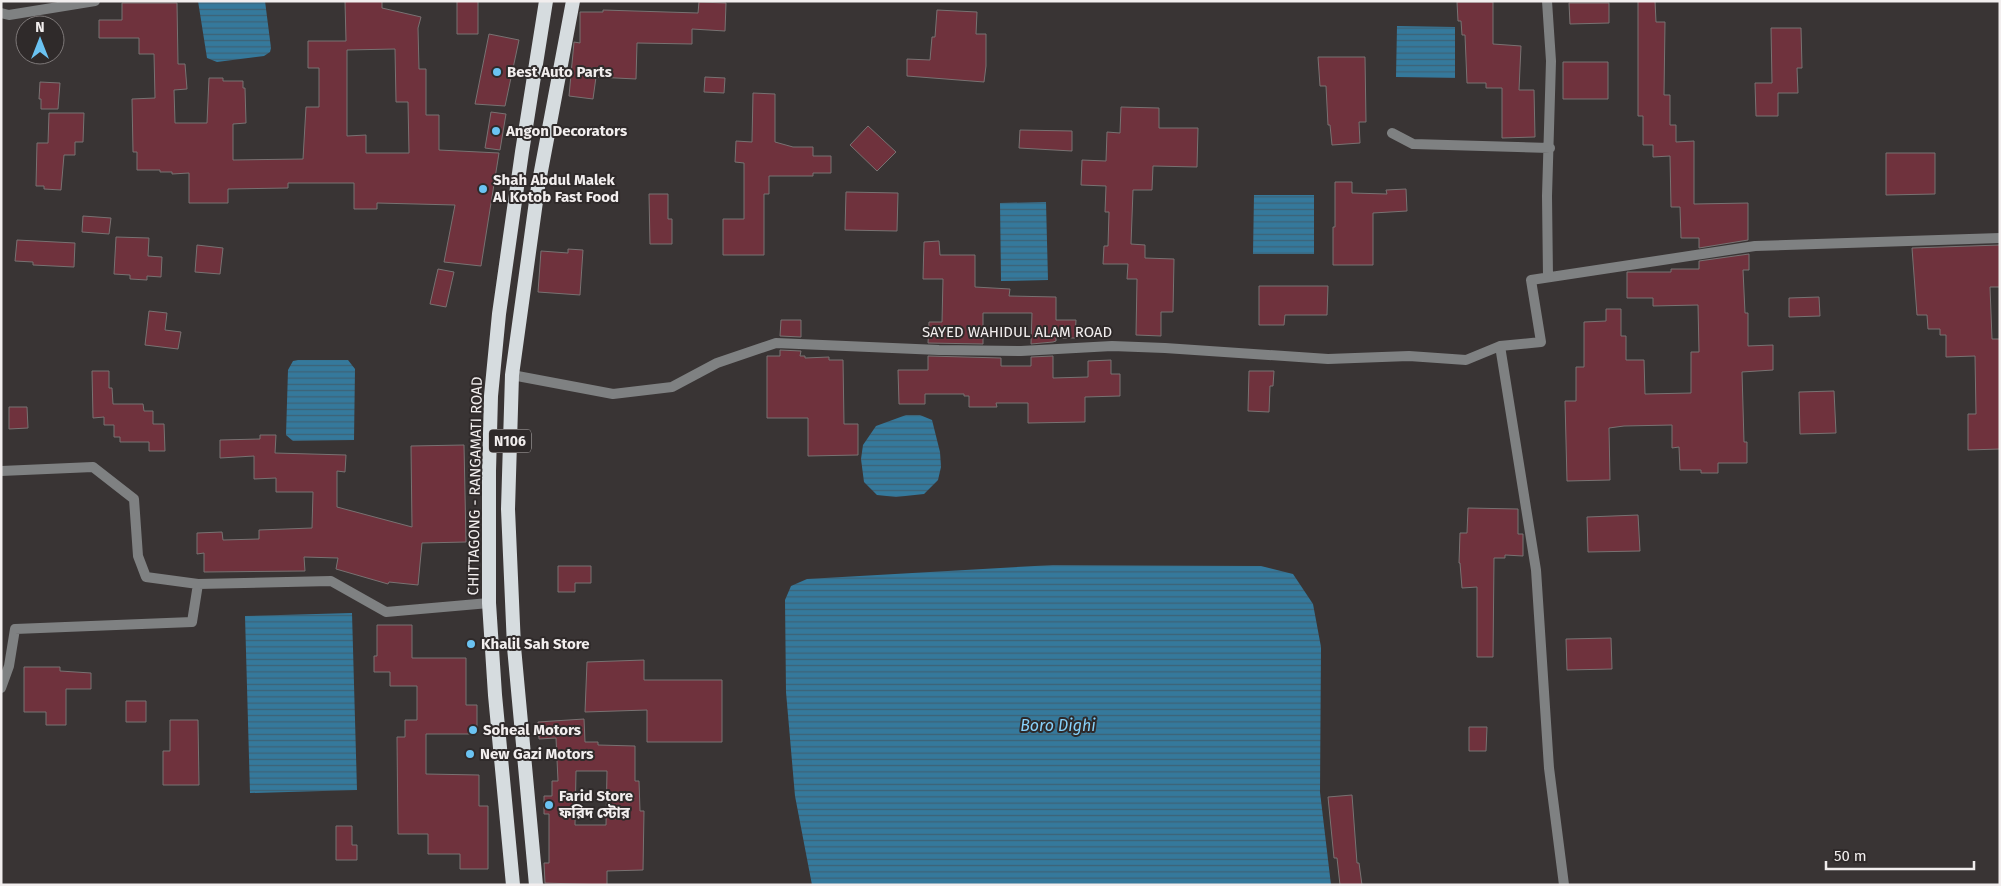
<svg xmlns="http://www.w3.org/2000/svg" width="2001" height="886" font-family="'Fira Sans','Noto Sans Bengali',sans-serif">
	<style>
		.water { fill: url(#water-rules) }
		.building { fill: #6f323d; stroke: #787272; fill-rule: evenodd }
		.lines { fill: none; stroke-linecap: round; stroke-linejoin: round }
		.minor { stroke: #7f8182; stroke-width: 10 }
		.trunk { stroke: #d6dcdf; stroke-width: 14 }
		.poi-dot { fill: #6bc3f2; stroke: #2f2a2a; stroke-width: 2 }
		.labels { text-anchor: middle; stroke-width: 4; stroke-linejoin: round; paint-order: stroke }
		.shield { fill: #2f2a2a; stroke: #b8b3b3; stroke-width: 1 }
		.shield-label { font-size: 14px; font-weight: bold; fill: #f2eeee }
		.poi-label { font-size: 15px; font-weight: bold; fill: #f2eeee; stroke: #2f2a2a; text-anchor: start }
		.street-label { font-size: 15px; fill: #f2eeee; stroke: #2f2a2a }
		.water-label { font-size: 16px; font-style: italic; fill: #87d1fa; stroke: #2f2a2a }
	</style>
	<defs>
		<pattern id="water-rules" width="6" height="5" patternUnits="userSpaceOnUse" patternTransform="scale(1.25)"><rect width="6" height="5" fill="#35799c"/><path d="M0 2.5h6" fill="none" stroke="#3e6276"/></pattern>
	</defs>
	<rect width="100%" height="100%" fill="#393434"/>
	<path class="water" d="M198 1H265L271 48 270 52 264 56 217 62 207 58Z
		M1397 26 1455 27V78L1396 77Z
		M1254 195H1314V254H1253Z
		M1046 202 1048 280 1001 281 1000 203Z
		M298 360H348L355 369 354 440 293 441 286 435 288 370 293 361Z
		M906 415H920L932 420 940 452 941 467 938 480 924 494 896 497 877 495 864 482 861 459 863 445 876 426Z
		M1053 565 1261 566 1293 574 1313 604 1321 647 1320 792 1331 885H812L795 796 786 692 785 600 791 586 807 579Z
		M352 613 357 790 250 793 245 616Z"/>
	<path class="building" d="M345 1H382V8L421 17 418 28 419 69H426V115H439V150L499 153 481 266 444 262 455 205 377 203V209H354V183H288V188L228 189V203H189V173L172 174V172H160V170H137V152H133L132 99 155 98 154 54H139V38H99V20H122V3H177L178 64H185L187 89 174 90 175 123H207L209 78H223V81H243V88H245L246 123 233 124V160L303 159 306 107H319V68H308V41H346ZM395 49 396 102H408L409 153H366V135L347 136V50Z
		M457 1H478V34H457Z
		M1638 1H1655L1656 22H1665L1664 95H1670V125H1676V142L1694 141V204L1748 203V240L1699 248V238H1681L1680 207H1671L1670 156 1653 157V145H1643V116H1638Z
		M699 2 726 3 725 31 692 29V44L637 43 636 79 596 77 593 99 569 96 574 42 580 43V12H603V10L698 13Z
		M1457 2H1493V44L1521 46 1519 90H1534L1535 137 1502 138V88H1486V83H1467L1465 35H1462L1461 21H1458Z
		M1569 3H1609V23L1570 24Z
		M937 10 977 12 976 34H986V66L984 82 907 76V59L930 60 932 37H935Z
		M1771 28H1801L1802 68H1797L1798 93H1778V116H1756L1755 83H1772Z
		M489 34 519 40 505 106 475 104Z
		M1318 57H1365L1366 122H1359L1360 143 1332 145 1330 125H1328L1326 86H1320Z
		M1563 62H1608V99H1563Z
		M705 77 725 78 724 93 704 92Z
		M40 82 60 83 58 109H41V99H39Z
		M753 93 775 94V142L793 147H813V156H831V173H813V176H769V194H764V255H723V219H744V163L735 162 736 141 752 142Z
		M1121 107 1159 108V128H1198L1197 167 1153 166 1152 190H1133L1131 244 1145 245V258L1174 259 1173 312H1161V336L1136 335 1137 279H1127L1128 264H1103L1104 246H1108L1109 212H1105L1106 186 1081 185 1082 160 1106 161 1107 132 1120 133Z
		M491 112 506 114 500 150 485 148Z
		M49 113H84L83 142H75V155H64L61 190 44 189V186H36L37 143H48Z
		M868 126 896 152 877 171 850 145Z
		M1020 130 1072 131V151L1019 148Z
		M1886 153H1935V194L1886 195Z
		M1335 182H1352V193L1387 194 1386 190 1406 189 1407 211 1373 213V265H1333V227H1335Z
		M846 192 898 193 897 231 845 230Z
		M649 194H668V219H672V244H650Z
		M83 216 111 218 109 234 82 232Z
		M116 237 149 238 148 256 162 257 161 277 147 276V280L130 279V275L114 274Z
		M17 240 75 243 74 267 33 265V262L15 261Z
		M939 241 940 255H975V287L1010 289 1009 296 1056 297V320H1076L1075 338H1056V341L1053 342 1031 344 1032 313H983V344L928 343 929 322H942L943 279H923L924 242Z
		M197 245 223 248 220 274 195 272Z
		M2000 245V287H1990L1992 339H2000V449L1968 450V414H1976L1975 356 1946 357V335H1940V329H1928L1927 315H1917L1912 248Z
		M568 249 583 250 580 295 538 292 541 251 568 253Z
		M1749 254V270H1743L1745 313H1748V346L1773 345V370L1742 372 1744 442H1747V463H1718V473H1701V470H1680L1679 447 1672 448V425L1624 426 1609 428 1610 480 1567 481 1565 401H1576V367H1584V322L1606 321V309H1621V336H1626V360H1644L1645 394 1691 393V352H1699L1698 305 1653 306V298H1627V272H1671V269H1699V261Z
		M438 269 454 272 446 307 430 304Z
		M1259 286H1328L1327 315H1285L1284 325H1259Z
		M1819 297 1820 316 1789 317V298Z
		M149 311 167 313 165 330 181 332 178 349 145 345Z
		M781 320H801V337L780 336Z
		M780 350 801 351 800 356H805V358L829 357V360H843L844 424H858V455L808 456V418H767V356H780Z
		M928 356 1001 358V366H1031V357L1053 356V378L1088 377V361L1111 360V374H1120V396L1085 397V422L1028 423V403H996L997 407H969V396H964V394H925V404H899L898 370H928Z
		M92 371H109V388H112L113 404H143L144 411H153V424H164L165 451H149V442H120V437H114V425H104V417L93 418Z
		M1249 371H1274L1273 386H1270L1269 412 1248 411Z
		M1834 391 1836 433 1800 434 1799 392Z
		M9 407H27L28 428 9 429Z
		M260 435H276L275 453 346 455 345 472 337 471V507L412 527 411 446 464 445 466 542 422 543 418 585 389 582 388 584 336 569 338 558 304 557 305 571 204 572V553L197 554V533L222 532 223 540 259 539V530L312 528 313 492H276V478L254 479V456L220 458V440L260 439Z
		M1468 508 1518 509V534H1523V556L1505 555V558H1494L1493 657H1477V587L1462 588 1460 563H1459L1460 533H1467Z
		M1638 515 1640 551 1588 552 1587 517Z
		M558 566H591V583H575V592H558Z
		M377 625H412V658H466V705H477V734H426V774L479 775V806H488V869H460V854H428V834H398L397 737H405V720H417V686H390V672H374V656H377Z
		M1611 638 1612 669 1567 670 1566 639Z
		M644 660V680H722V742H647V710L585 712 587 662Z
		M24 667H60V671L91 673V689H66V725H46V712H24Z
		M126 701H146V722H126Z
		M584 719 585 742H598V745L635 746V781H639L640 811H644L643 870 607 871V885L545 883 544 863H549V814H544V796H552V781H558L556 738 539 739 538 722ZM576 771H607L606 825H575Z
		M170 720H198L199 785H163V751H170Z
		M1469 727H1487L1486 751H1469Z
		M1352 795 1357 863H1359L1362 885H1340L1337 858H1334L1328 797Z
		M336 826H352V845H357V860H336Z"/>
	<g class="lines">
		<path class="minor" d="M1547 1 1551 61 1547 196 1548 277
			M1 13 9 15 95 1
			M1392 133 1413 144 1550 148
			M512 375 613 394 672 387 717 363 776 343 939 350 1021 351 1112 346 1165 348 1328 359 1409 356 1466 360 1500 346
			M1 471 93 467 134 499 138 556 146 577 198 584
			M1 688 9 666 15 629 192 622 198 584 331 581 386 612 489 603
			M1564 885 1549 768 1536 570 1500 346 1541 342 1531 280 1755 246 2000 238"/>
		<path class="trunk" d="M513 885 495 695 489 603V471L491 396 499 314 522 152 546 1
			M536 885 514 647 508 509 512 375 538 187 573 1"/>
	</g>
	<g class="poi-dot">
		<circle cx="497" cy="72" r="5"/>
		<circle cx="496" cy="131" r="5"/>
		<circle cx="483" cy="189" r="5"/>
		<circle cx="471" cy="644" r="5"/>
		<circle cx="473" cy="730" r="5"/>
		<circle cx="470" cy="754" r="5"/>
		<circle cx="549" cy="805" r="5"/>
	</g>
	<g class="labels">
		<rect class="shield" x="489" y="429.5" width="42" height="23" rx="4"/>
		<g class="shield-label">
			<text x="510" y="446">N106</text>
		</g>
		<g class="poi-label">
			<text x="507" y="77">Best Auto Parts</text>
			<text x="506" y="136">Angon Decorators</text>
			<text x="493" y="185">Shah Abdul Malek<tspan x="493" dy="17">Al Kotob Fast Food</tspan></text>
			<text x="481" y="649">Khalil Sah Store</text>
			<text x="483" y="735">Soheal Motors</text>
			<text x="480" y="759">New Gazi Motors</text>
			<text x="559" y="801">Farid Store<tspan x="559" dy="17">ফরিদ স্টোর</tspan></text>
		</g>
		<g class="street-label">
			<text x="1017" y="337">SAYED WAHIDUL ALAM ROAD</text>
			<text transform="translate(475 486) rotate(-89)" y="5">CHITTAGONG - RANGAMATI ROAD</text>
		</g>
		<g class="water-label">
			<text x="1058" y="731">Boro Dighi</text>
		</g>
	</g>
	<rect width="2001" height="886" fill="none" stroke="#f2eeee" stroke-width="5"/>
	<g transform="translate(40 40)"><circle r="24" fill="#2f2a2a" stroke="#7d7878"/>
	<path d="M0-4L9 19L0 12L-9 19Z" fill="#6bc3f2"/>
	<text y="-8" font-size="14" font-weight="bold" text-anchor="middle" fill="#f2eeee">N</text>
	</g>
	<path d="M1826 861v8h148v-8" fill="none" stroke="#f2eeee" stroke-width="2.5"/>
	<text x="1834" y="861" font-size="15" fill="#f2eeee" stroke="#2f2a2a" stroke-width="4" paint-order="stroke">50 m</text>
</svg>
